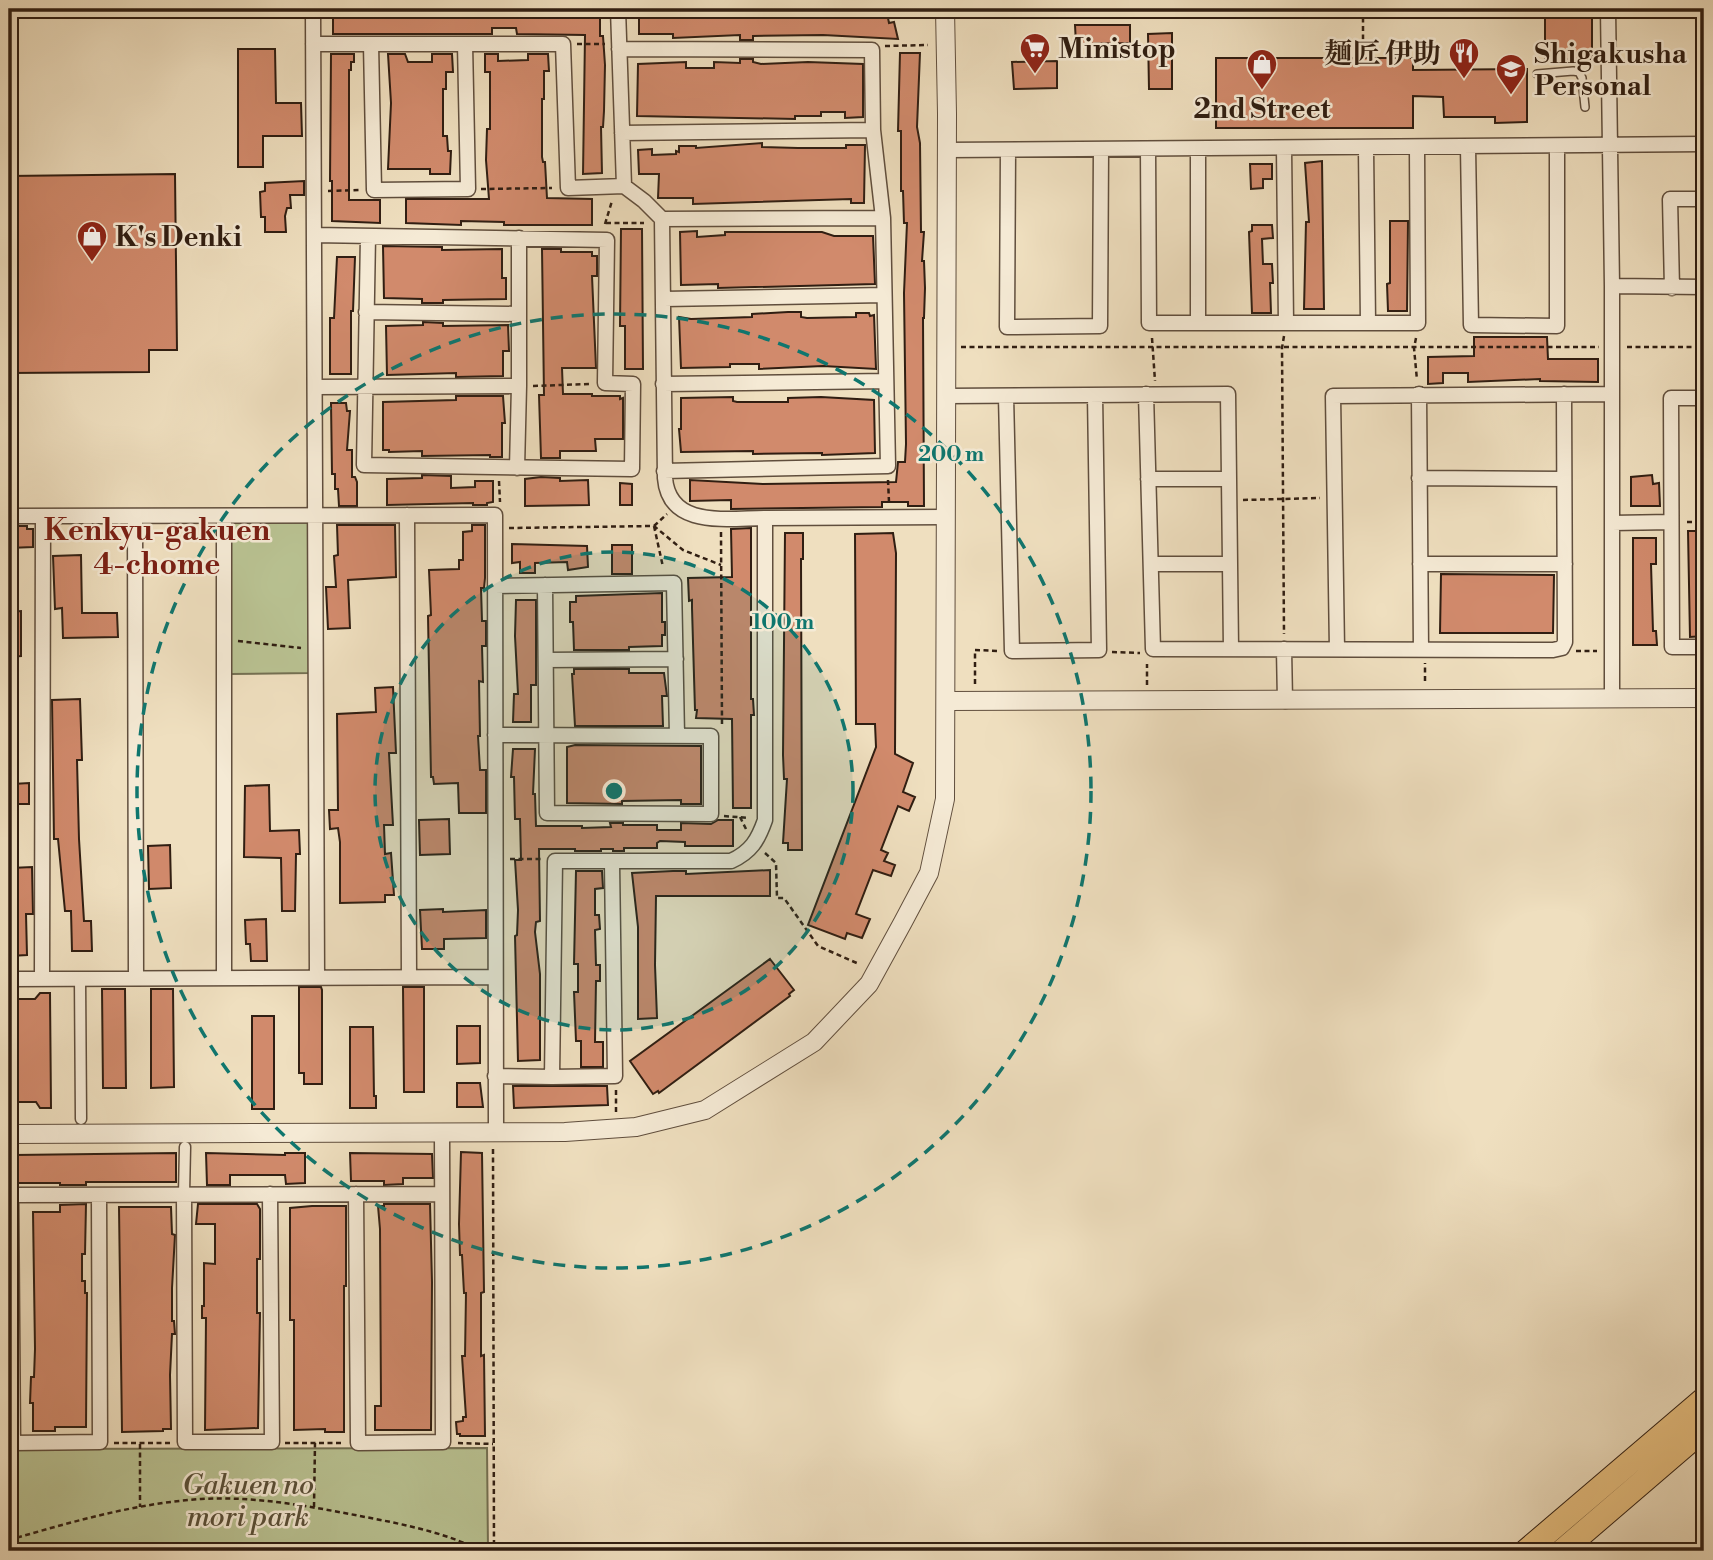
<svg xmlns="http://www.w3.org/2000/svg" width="1713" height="1560" font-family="'Libre Bodoni','Noto Serif JP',serif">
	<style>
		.green { fill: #b9c292; stroke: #747052; stroke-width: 2 }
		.building { fill: #d18a6c; stroke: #301e12; stroke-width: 2 }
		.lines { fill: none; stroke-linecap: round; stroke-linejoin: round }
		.service-casing { stroke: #604e3d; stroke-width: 10 }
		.pedestrian-casing { stroke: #604e3d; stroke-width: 13 }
		.minor-casing { stroke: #604e3d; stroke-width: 17 }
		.tertiary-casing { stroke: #604e3d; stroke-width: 20 }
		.primary-casing { stroke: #301e12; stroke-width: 25 }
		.path { stroke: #301e12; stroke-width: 2.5; stroke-dasharray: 5 3.5; stroke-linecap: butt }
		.service { stroke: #f5ead5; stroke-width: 7 }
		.pedestrian { stroke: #f5ead5; stroke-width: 10 }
		.minor { stroke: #f5ead5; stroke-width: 14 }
		.tertiary { stroke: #f5ead5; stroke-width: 18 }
		.primary { stroke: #e8c080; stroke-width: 23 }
		.ring { fill: none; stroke: #0f766e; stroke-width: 3.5; stroke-dasharray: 12 9 }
		.labels { text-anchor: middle; stroke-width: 5; stroke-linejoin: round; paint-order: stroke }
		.poi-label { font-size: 28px; font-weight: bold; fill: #301e12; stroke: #f5ead5; text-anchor: start }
		.park-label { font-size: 28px; font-style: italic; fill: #594f38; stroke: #f5ead5 }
		.neighbourhood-label { font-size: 30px; font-weight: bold; fill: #7a1f14; stroke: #f5ead5 }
		.centre { fill: #0f766e; stroke: #f5ead5; stroke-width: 3.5 }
		.ring-label { font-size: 21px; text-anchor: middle; font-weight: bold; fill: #0f766e; stroke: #f5ead5; stroke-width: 5; stroke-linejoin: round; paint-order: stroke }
	</style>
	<rect width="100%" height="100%" fill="#efdfbf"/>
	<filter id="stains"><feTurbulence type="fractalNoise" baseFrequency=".00286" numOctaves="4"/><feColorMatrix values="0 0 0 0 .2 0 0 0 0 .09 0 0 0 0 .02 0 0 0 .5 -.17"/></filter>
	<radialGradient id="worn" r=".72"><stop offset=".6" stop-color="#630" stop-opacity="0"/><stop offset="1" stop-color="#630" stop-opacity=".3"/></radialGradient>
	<path class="green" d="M304 519 308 524 309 673 231 674 229 527 236 521Z
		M487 1448 488 1551H9V1449Z"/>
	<path class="building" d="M500 9 600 11V36H603L605 65 604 111 603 127H601L602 173 583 174 585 35 517 34 516 28H492V34H333V10Z
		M1545 9H1592V59H1545Z
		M639 10 887 13 889 23 894 22 898 39 823 35 753 36V40H740V35L673 38V34H639Z
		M1075 25H1130V43L1076 44Z
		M1172 33V89H1149L1148 34Z
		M238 49H275L276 103H301L302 136H263V167H238Z
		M900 53H920L917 127 920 143 921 232H924L922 261H924L925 288 924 318H923L924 506H908V502H882V507L731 509V500L690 501V480L763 484 896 482 898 462H905L906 444 904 293 907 223H904L903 191H901V131H898Z
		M331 54H354V62H351V70H349V200H380V223L332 221V181H330Z
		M388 54H405L408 62H432V54H452L453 72H446V89H443V136H447L448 151H451L450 174H430V169H388L391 103Z
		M485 54H498V61L528 60V54H548L549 71H544V99H542V157L543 162H545L547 198 592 199V225H504V222L461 221V225L406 223V199H489L486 160 487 129H490V72H485Z
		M1216 58H1413V70L1527 69V122L1495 123V117H1444L1443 97 1413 96V128H1216Z
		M740 59H753V62L761 64 808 62 863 64V117L845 118V112H821V116H795V119L637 116 638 64 686 62V68H714V62L740 63Z
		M1057 61V88L1014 89 1012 62Z
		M762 143V147L798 148H846V145H865L864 203H851V199L693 204V198H658L659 174H639L638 150 652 149V155L676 154V151L679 152V146H696V148Z
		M1322 161 1324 309H1304L1306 222H1309L1305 163Z
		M1250 164H1272V179H1263V188L1251 189Z
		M175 174 177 350H149V372L9 373V176Z
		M304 181V195H290L291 208H287L285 216 286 232H265V217H261L260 192 265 191V183Z
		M1390 221H1408L1407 311H1388L1387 284 1390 283Z
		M1252 225H1272L1273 238 1262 239 1263 264H1272L1273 283H1270L1271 313H1252L1249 232 1252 231Z
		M621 229H642L643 369H625V326H620Z
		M697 231V237L725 235V232H822L834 236H873L875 284 718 288V284L681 285 680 232Z
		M383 246 442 247V250L502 249V278H506V299L443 300V303H422V299L384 298Z
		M542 249H561V252H592V256H597V276H592L596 368H562L563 394H592V396H620V399L623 398V439H595L596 451H560V458H541L539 395H544Z
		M337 257H355L353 311H351V374H330V318H334Z
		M788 312H801V317L807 318 856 317V313H869L870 316 874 315 876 369 823 366 759 369V364H730V367L681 368 679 317 691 319 752 317V314Z
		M423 322 443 323V326L508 325 509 351H503V376L456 377V373L387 375 386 326 423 325Z
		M1474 337H1547L1548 359H1598V382L1540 381V379L1468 382V373H1443V383L1428 384V357L1474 356Z
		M456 396H503L505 423H502V457H490V455L422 456V451L389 452V450H383V402L456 400Z
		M733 397V401L737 402H788V398L821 397 874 400 875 453 822 455V453L753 454V451L681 452 679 429H681V398Z
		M331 403H346L347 411H350L347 450H352V477H355L357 482V506H339L338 489H335V474H332Z
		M422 475 451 476V488L475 487V481H493V502L487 503V505H473V503L387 505V479L422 478Z
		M1652 475 1653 484 1659 483 1660 506H1631V477Z
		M541 477 560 478V481L588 480 589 505 525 506V479Z
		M620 483 632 484V505H620Z
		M337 525H395L396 577 348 580 350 628 328 629 326 587H336L334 556 338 555Z
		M472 525H485V578L484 588H481L482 621H486V646H482L483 682 479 681 480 736H478L480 770H486V813H459L458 783 434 784 433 777H431L428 616 431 615 429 570 459 569V560H463V532L472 531Z
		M9 526H27V529H33V547L9 548Z
		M751 528V699H753L754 715H751V808H733L732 719 696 718 697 710H695L692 608V600L689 601 688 578 732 577 731 529Z
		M1688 531H1704V636L1690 637Z
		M785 533H803V559H801L802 850H788V843H783L787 779H784L783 755Z
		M893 533 896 553 895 754 913 763 903 792 915 797 909 811 898 806 881 850 888 853 884 861 895 865 891 876 873 870 856 914 870 919 862 938 847 933 845 939 808 925 876 747 875 724H856L855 534Z
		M1633 538H1656V564H1651L1652 598 1653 631H1656L1657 645H1633Z
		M512 544 587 546 588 567 568 570 567 562 535 563V573H520V562L512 563Z
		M612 545H632V574H612Z
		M81 555 82 613H117L118 637 63 638 62 608 55 609 53 556Z
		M1441 574 1554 575 1553 633H1440Z
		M662 593V622H665V635H662V646L629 647V650H574L573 622H570V602H576V596Z
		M516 600H536V685H531V722H513L514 694H518L515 636Z
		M21 611V656L9 657V612Z
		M574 669H629V673H664L667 696H662L663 726H575L572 674H574Z
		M393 687 396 753H389L393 825H384L385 854 391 853 394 895H385V902L340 903V842L338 828 330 829 329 810H338L337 714 376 712 375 688Z
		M80 699 82 760H77L79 839 84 921H91L92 951H72L71 911H65L58 839H54L52 700Z
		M575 745 701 746V804H681V800L622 801V804L567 803V747Z
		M513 749H535L533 794H535L536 826H582V828L611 827 610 823H623V825H657V830H681V823L711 824 718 820H733V846H685V842L660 841 657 843V848H624V851H613V849H601V851H575V849H539L540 921 536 922 535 932 540 974V1060L518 1061 515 936 517 935 518 910 515 860H521L520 819H515L514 777H511Z
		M29 783V804H13V784Z
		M269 785 270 831 299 830 300 854H296L295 911H282L281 858 244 857 245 786Z
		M449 819 450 854 420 855 419 820Z
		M170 845 171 888 149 889 148 846Z
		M32 867 33 914H26L27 955 10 956 11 868Z
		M770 870V896H656L655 965 657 1018 638 1019V927L632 873 673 871H686V874Z
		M576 871H602L603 888 595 889V915H599L600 929 595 930 596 965H600V981H596L595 1042H603V1067H581V1041H576L574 992H578V964H574Z
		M443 909V912L486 910V938L444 939V949H422L420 910Z
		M266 919 267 961H251L250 944H246L245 920Z
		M770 959 794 990 789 994 790 996 659 1093 658 1091 653 1094 630 1061Z
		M299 987H321L322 990V1084H304V1073H299Z
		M403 987H424V1092H404Z
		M102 989H125L126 1088H103Z
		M151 989H173L174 1087 151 1088Z
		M40 993H50L51 1108H40L36 1102H17V999H35Z
		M252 1016H274V1109H252Z
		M457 1026H480V1063L457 1064Z
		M350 1027H373L374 1096H376V1108H350Z
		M457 1083H480L483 1107H457Z
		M513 1086H607L608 1105 514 1108Z
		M461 1152 482 1153 484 1292 481 1293V1356L484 1355 485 1436H460V1434H457L456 1422 463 1421V1417H466L462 1356H465L466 1293H464L462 1255H460L459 1224Z
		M176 1153V1182H86V1185H60V1183H15V1155Z
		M206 1153 285 1155V1153H305V1183L286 1184 285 1175H230V1185H207Z
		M350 1153 432 1154 433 1178H403V1184L384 1185V1181H351Z
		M86 1204 85 1254H82V1281H85V1293H87L86 1427H55V1431H33V1403H30L31 1377H34L35 1349 33 1212H60V1205Z
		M198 1204H257L260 1209V1259H257V1313H260L258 1428 205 1430 206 1318H202V1306H204V1263L215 1264V1224H196Z
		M384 1204H430L432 1282 431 1430H375V1406H381L380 1229 378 1206H384Z
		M312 1206H346V1286H344V1432H325V1429L294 1430V1320H290V1208Z
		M119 1207H171L172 1234 175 1235 172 1288V1321H174L175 1334H172L170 1375 171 1429H163V1431L122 1432Z"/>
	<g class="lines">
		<g class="service-casing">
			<path id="service" d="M1537 74 1573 71 1579 72 1582 78 1585 107"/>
		</g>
		<g class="pedestrian-casing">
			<path id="pedestrian" d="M80 978 81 1119
				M184 1194 185 1147"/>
		</g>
		<g class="minor-casing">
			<path id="minor" d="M313 9 317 977
				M618 9 624 186
				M1608 9 1612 286V698
				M313 44H563L568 188 624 186 644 201 662 219 665 478C669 529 728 518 765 518V820C758 840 751 852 731 861H555L552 1077 495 1076
				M371 44 374 190 468 189 465 44
				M619 49 872 50 873 130 883 218 662 219
				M622 133 873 130
				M1468 147 1471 325 1557 326V146
				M1284 148 1286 323
				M1366 148 1368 323
				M1148 149 1149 323H1418L1417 148
				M1198 149V322
				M947 150 1704 144
				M1008 150 1007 327 1100 326 1101 149
				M314 235 607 240 605 383 633 384 632 469 364 465 368 236
				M1612 286 1704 287
				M1672 288 1670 199H1704
				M664 299 884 295
				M366 312 519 314
				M663 384 886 381
				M315 387 519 386V238
				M1146 394 1153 649 1553 650 1562 648 1565 642 1564 394
				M1419 394 1421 650
				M947 396 1228 394 1231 649
				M1006 396 1012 651 1099 650 1095 395
				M1704 398H1671L1672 647H1704
				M517 468 519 386
				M664 471 888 466 883 218
				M1419 478 1564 479
				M1148 479H1229
				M407 515 409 977
				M9 516 495 515 496 1132
				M135 516 136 978
				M765 518 945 517
				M1612 523 1671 522
				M1151 564H1230
				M1420 564H1565
				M495 586 674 583 677 736
				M1284 649 1285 701
				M1337 649 1333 396 1612 394
				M546 660 676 659
				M495 735 711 736V814L547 813 545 585
				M42 978 43 516
				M224 978V516
				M9 979 495 977
				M552 1077 615 1076 612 863
				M184 1194 185 1442H272L270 1194
				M356 1194 358 1443 443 1442 442 1133
				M9 1195 442 1194
				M11 1195 13 1443 100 1442 99 1195"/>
		</g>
		<g class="tertiary-casing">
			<path id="tertiary" d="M946 701 1704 698
				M9 1134 565 1132 636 1127 705 1110 814 1042 869 984 903 922 929 873 945 799 947 114 945 9"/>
		</g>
		<g class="primary-casing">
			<path id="primary" d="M1526 1551 1704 1399
				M1562 1551 1704 1429"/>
		</g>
		<path class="path" d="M1363 9V58
			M577 44H605
			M885 46 928 45
			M481 189 552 188
			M328 191 360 190
			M606 223H644
			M605 224 612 201
			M1284 336 1282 348 1284 634
			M1152 338 1155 381
			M1416 338 1414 348 1417 380
			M961 347H1599
			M1627 347H1704
			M533 386 589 384
			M888 480 889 502
			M499 481 500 502
			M1243 500 1320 498
			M1687 522H1704
			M654 526 663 567
			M654 526 667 514
			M509 528 654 526 683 550 721 565
			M721 532 722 725
			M238 641 301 648
			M1576 651H1597
			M1112 652 1140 653
			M1425 681V663
			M975 684V650L998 651
			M1147 685V664
			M724 816 749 818
			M740 817 746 829
			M765 853 776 863 777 898H784L818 946 859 964
			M510 859H542
			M616 1090V1112
			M493 1149 494 1551
			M114 1443H170
			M285 1443H342
			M458 1443 493 1444
			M140 1444V1507
			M314 1507 315 1443
			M9 1540C71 1522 137 1503 201 1499 255 1496 308 1506 360 1516 402 1524 444 1532 482 1551"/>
		<use href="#service" class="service"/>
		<use href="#pedestrian" class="pedestrian"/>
		<use href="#minor" class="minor"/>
		<use href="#tertiary" class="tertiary"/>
		<use href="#primary" class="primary"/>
	</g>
	<circle cx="614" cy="791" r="239" fill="#0f766e" fill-opacity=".12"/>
	<g class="ring">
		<circle cx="614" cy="791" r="239"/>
		<circle cx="614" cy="791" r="477"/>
	</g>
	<defs>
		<g id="supermarket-pin" transform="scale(1.575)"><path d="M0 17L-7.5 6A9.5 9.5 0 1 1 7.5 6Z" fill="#8f2418" stroke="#f5ead5"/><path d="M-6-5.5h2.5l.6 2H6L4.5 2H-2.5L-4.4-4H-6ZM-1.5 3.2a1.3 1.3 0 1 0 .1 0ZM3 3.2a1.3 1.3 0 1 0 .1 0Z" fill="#fff"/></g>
		<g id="restaurant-pin" transform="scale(1.575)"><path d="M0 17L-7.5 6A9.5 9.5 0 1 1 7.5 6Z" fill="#8f2418" stroke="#f5ead5"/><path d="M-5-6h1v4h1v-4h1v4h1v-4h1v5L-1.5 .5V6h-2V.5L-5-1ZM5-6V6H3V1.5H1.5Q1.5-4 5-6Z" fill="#fff"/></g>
		<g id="shop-pin" transform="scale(1.575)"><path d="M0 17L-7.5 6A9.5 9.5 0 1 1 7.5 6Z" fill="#8f2418" stroke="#f5ead5"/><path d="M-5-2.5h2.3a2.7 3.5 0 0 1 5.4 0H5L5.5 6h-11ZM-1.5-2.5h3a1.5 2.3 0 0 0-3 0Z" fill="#fff"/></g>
		<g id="school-pin" transform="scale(1.575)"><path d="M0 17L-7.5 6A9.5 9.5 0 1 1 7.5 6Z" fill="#8f2418" stroke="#f5ead5"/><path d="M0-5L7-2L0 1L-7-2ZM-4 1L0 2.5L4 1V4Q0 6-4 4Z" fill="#fff"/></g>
	</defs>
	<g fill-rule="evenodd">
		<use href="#supermarket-pin" x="1035" y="48"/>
		<use href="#restaurant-pin" x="1464" y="53"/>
		<use href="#shop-pin" x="1262" y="64"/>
		<use href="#school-pin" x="1511" y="69"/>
		<use href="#shop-pin" x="92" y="236"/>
	</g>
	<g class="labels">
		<g class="poi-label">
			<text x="1058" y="58">Ministop</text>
			<text x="1441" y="63" text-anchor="end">麺匠 伊助</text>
			<text x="1534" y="63">Shigakusha<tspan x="1534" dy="32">Personal</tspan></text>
			<text x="1262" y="118" text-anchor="middle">2nd Street</text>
			<text x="115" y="246">K's Denki</text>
		</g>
		<g class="park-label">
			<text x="248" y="1494">Gakuen no<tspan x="248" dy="32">mori park</tspan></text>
		</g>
		<g class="neighbourhood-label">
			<text x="157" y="540">Kenkyu-gakuen<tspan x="157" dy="34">4-chome</tspan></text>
		</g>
	</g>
	<circle cx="614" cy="791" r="10" class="centre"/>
	<g class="ring-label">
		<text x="951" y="461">200 m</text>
		<text x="783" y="629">100 m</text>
	</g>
	<rect width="1713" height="1560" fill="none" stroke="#efdfbf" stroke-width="35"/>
	<rect x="10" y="10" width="1692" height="1539" fill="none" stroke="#301e12" stroke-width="3.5"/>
	<rect x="18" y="18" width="1678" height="1525" fill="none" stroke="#301e12" stroke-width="2"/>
	<rect width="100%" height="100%" filter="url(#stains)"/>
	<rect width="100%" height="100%" fill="url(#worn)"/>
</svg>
